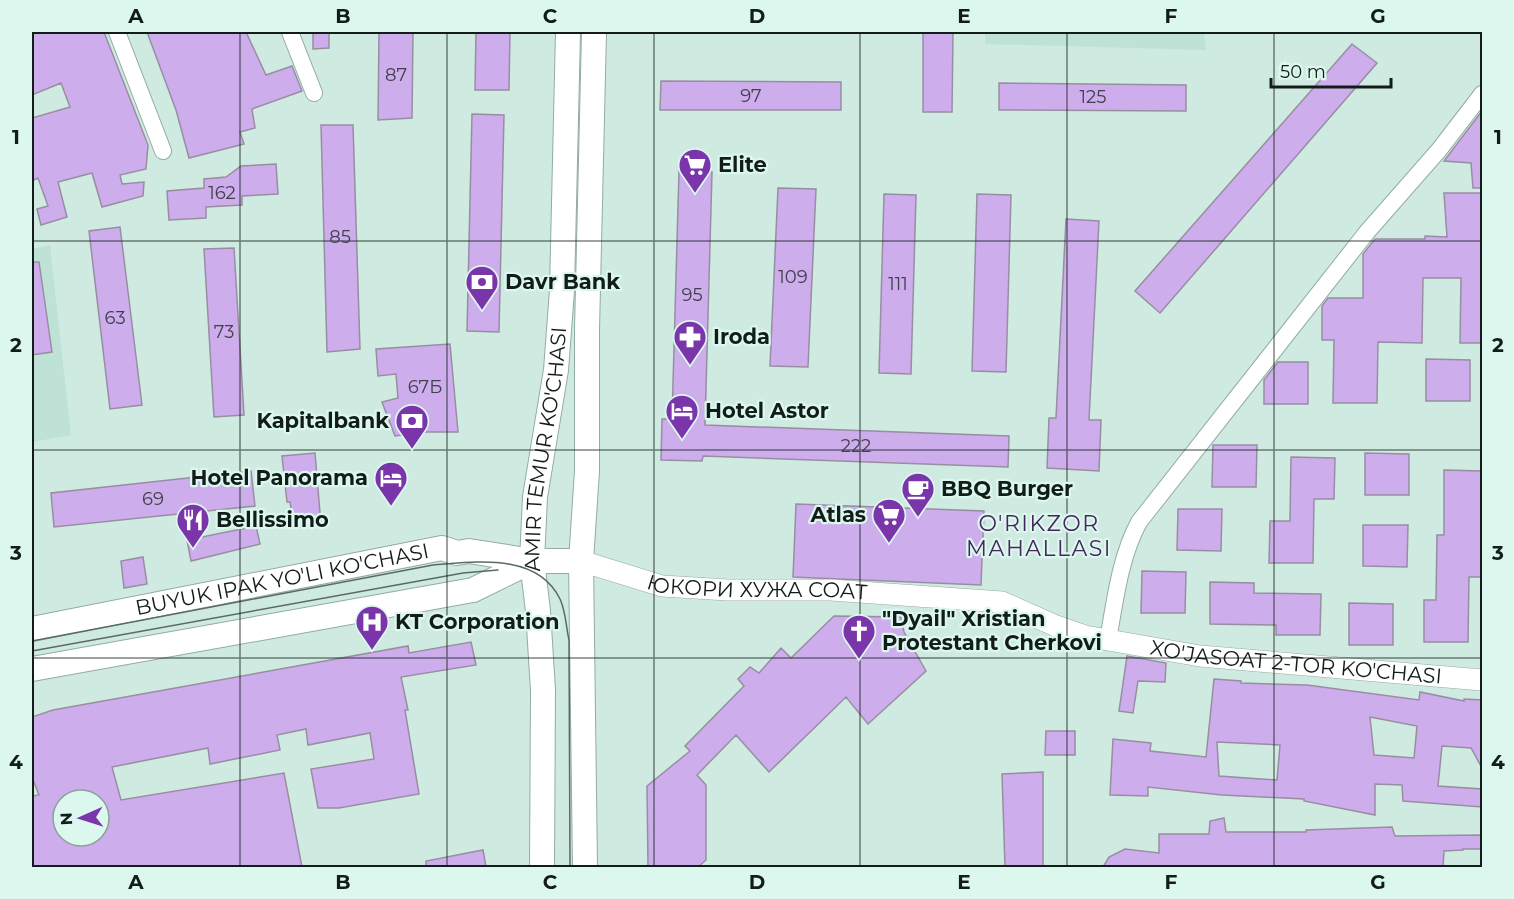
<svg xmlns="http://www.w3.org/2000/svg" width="1514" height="899" font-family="Montserrat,sans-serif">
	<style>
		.built { fill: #bee2d6 }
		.building { fill: #cdadec; stroke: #988ea2; stroke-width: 1.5; fill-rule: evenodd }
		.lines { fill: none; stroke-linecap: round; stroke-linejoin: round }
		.minor-casing { stroke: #92aca3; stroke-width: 18 }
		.tertiary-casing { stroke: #92aca3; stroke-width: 22 }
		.secondary-casing { stroke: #92aca3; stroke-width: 26 }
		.minor { stroke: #fff; stroke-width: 16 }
		.tertiary { stroke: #fff; stroke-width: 21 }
		.secondary { stroke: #fff; stroke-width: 24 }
		.tram { stroke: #5a6a64; stroke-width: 1.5 }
		.grid { fill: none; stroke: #121c18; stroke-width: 1.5; stroke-opacity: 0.55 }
		.labels { text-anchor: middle; stroke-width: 4.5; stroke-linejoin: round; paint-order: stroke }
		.number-label { font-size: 18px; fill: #41404d }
		.poi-label { font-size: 21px; font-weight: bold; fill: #121c18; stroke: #dcf8ee; text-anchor: start }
		.street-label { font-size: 21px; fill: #121c18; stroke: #dcf8ee }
		.neighbourhood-label { font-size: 22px; letter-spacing: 1.5px; fill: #45255d; stroke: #dcf8ee }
		.neatline { fill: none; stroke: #121c18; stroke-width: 2 }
		.grid-label { font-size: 20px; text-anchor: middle; font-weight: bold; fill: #121c18 }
	</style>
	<rect width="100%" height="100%" fill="#cfeae1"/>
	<path class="built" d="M985 32H1204L1206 50 985 44Z
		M50 245 71 435 32 442V249Z"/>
	<path class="building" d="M32 32H104L148 145 146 169 120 175 122 184 144 182 143 196 102 207 92 173 58 182 67 217 41 225 37 209 48 206 38 178 32 181V118L70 107 61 83 32 95Z
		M147 32H246L266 75 292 66 302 91 252 109 255 128 240 132 244 144 189 158 176 110Z
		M313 32H329V48L313 49Z
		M379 32H413L412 118 378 120Z
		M476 32H510L509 90H475Z
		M923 32H953L952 112H923Z
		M1352 44 1377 63 1160 313 1135 291Z
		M661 81 841 82V110H660Z
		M999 83 1186 85V111L999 110Z
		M1482 111V188H1473L1471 163 1444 161Z
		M472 114 504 115 499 332 467 331Z
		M321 125H353L360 349 327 352Z
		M276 164 278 194 242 196V205L206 207V218L169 220 167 191 204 188V179L226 177 241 166Z
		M679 171 712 172 705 425 1009 436 1008 467 703 456 702 461 661 460 662 419H672Z
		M778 188 816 189 808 367 770 366Z
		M1444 193H1482V343H1460L1461 278H1423L1422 343 1378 342 1377 403H1333L1334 340H1322V306L1328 298H1363V254L1375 239H1425V236L1447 237Z
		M884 194 916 195 911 374 879 373Z
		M977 194 1011 195 1006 372 972 371Z
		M1066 219 1099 221 1089 420H1101L1099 471 1047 468 1049 418H1056Z
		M120 227 142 405 110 409 89 231Z
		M234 248 244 415 214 417 204 249Z
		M32 262H39L52 352 32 355Z
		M450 344 458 432H426L395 436 382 402 398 398 396 374 378 376 376 349Z
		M1426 359 1470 360V401H1426Z
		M1278 362H1308V404H1264V380Z
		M1213 445H1257L1256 487H1212Z
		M315 453 321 525 294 528 290 502H287L282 456Z
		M1365 453 1409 454V495H1365Z
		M1291 457 1335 458 1334 499H1314L1313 563H1269L1270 521H1290Z
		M1444 470 1482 471 1481 577H1469L1468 642H1424V600H1436L1437 535H1444Z
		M251 471 255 506 54 527 51 493Z
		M796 504 984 511 981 585 793 577Z
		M1178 509H1222L1221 551 1177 550Z
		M1363 525H1408L1407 567 1363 566Z
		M256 526 260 544 191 561 187 540Z
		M143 557 147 584 124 588 121 561Z
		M1142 571 1186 572 1185 613H1141Z
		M1210 582 1254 583V593L1321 594 1320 635H1276V625L1210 624Z
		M1349 603 1393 604V645H1349Z
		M834 616 901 617 904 632 926 671 868 724 846 697 769 772 736 735 697 775 706 785V860L698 867H648L647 786 690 751 685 746 744 686 738 679 750 667 759 673 781 648 791 658Z
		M471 642 476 665 401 677 408 710H405L419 794 339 808H318L311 769 374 759 370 733 308 745 306 729 277 735 280 750 210 764 208 748 112 767 121 800 284 773 302 867H32V796L39 795 32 777V717L53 710 408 646 409 653ZM63 800H99V836H63Z
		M1127 656 1166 663 1165 682 1138 681 1133 713 1119 711Z
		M1214 679 1241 681V683L1307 685 1419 700 1420 692 1464 701V699L1482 700V768L1471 748 1442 746 1438 786 1482 789V807L1403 801 1402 785 1375 784V815L1304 801V799L1222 795 1148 787V796L1110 795 1113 739 1151 743 1150 751 1206 757ZM1370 717 1417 726 1414 758 1374 755ZM1217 742 1280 745 1277 780 1219 776Z
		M1046 731H1075V755H1045Z
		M1043 772V867H1005L1002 774Z
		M1224 818 1226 832H1306V830L1392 827 1395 836 1482 835V849H1463V850L1444 851 1443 867H1103L1109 857 1125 849 1159 853V834H1209L1210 821Z
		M483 850 486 867H426V861Z"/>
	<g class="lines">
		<g class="minor-casing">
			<path id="minor" d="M117 32 163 151
				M290 32 314 93
				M1108 640C1115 601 1120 557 1139 522L1367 232 1439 150 1482 94"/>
		</g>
		<g class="tertiary-casing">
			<g id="tertiary">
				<path id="s1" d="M581 561 662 586 728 590H831L1002 602 1056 626 1085 636 1200 656 1482 680"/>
			</g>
		</g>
		<g class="secondary-casing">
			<g id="secondary">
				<path id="s2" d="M32 629 442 548 457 553 469 551 532 561H581"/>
				<path d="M32 669 473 590 532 561"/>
				<path id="s3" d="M542 868 543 690 538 611 532 561 535 497 556 370 562 290 568 32"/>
				<path d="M585 868 581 561 587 471V330L594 32"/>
			</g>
		</g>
		<use href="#minor" class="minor"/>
		<use href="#tertiary" class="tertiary"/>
		<use href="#secondary" class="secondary"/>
		<path class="tram" d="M32 641 433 565C475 562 537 552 560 599 566 612 566 627 569 640L570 868
			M32 651 463 573 498 570"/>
	</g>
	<path class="grid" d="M240 32V868M447 32V868M654 32V868M860 32V868M1067 32V868M1274 32V868M32 241H1482M32 450H1482M32 658H1482"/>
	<defs>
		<g id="supermarket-pin" transform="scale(1.725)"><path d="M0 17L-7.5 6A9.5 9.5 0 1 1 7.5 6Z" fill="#7935a9" stroke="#dcf8ee"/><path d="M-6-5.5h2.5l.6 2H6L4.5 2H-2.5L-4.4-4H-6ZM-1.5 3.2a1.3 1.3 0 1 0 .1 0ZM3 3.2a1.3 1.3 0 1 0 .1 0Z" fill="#fff"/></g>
		<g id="bank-pin" transform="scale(1.725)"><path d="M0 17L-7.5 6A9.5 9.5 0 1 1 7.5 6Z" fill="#7935a9" stroke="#dcf8ee"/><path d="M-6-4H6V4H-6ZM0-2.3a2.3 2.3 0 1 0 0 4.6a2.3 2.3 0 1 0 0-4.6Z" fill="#fff"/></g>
		<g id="pharmacy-pin" transform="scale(1.725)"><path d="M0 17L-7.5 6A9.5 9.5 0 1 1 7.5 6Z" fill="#7935a9" stroke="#dcf8ee"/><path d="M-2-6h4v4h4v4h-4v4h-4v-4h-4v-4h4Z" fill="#fff"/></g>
		<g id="hotel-pin" transform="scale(1.725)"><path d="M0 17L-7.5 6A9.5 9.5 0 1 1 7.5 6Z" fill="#7935a9" stroke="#dcf8ee"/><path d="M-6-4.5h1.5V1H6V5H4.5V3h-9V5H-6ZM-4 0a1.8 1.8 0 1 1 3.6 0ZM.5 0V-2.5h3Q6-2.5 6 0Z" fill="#fff"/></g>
		<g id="cafe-pin" transform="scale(1.725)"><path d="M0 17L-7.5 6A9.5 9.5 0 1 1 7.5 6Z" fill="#7935a9" stroke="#dcf8ee"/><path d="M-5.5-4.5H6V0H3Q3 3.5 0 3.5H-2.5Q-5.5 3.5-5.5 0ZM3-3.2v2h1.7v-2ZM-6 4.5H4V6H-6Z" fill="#fff"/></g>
		<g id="restaurant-pin" transform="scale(1.725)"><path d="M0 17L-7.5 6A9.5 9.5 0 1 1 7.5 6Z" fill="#7935a9" stroke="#dcf8ee"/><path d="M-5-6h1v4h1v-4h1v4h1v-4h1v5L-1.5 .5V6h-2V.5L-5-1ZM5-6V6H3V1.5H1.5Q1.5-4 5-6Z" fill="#fff"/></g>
		<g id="hospital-pin" transform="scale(1.725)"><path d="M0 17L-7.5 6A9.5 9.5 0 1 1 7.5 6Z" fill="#7935a9" stroke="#dcf8ee"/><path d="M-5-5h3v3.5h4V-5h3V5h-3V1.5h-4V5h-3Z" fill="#fff"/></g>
		<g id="church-pin" transform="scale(1.725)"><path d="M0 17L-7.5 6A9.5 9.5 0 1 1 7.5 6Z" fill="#7935a9" stroke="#dcf8ee"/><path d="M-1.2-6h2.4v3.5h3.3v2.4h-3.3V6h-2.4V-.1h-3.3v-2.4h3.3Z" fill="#fff"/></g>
	</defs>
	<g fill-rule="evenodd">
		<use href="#supermarket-pin" x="695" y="165"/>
		<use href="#bank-pin" x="482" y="282"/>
		<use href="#pharmacy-pin" x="690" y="337"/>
		<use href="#hotel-pin" x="682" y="411"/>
		<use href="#bank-pin" x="412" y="421"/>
		<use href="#hotel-pin" x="391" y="478"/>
		<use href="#cafe-pin" x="918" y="489"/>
		<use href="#supermarket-pin" x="889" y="515"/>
		<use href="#restaurant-pin" x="193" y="520"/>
		<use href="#hospital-pin" x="372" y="622"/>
		<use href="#church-pin" x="859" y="631"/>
	</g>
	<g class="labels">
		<g class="number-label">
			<text x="396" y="81">87</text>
			<text x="751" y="102">97</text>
			<text x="1093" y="103">125</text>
			<text x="222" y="199">162</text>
			<text x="340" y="243">85</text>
			<text x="793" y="283">109</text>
			<text x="898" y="290">111</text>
			<text x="692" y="301">95</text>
			<text x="115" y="324">63</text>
			<text x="224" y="338">73</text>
			<text x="425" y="393">67Б</text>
			<text x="856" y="452">222</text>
			<text x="153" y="505">69</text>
		</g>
		<g class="poi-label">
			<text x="718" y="172">Elite</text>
			<text x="505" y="289">Davr Bank</text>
			<text x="713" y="344">Iroda</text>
			<text x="705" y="418">Hotel Astor</text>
			<text x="389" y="428" text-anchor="end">Kapitalbank</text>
			<text x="368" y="485" text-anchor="end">Hotel Panorama</text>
			<text x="941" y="496">BBQ Burger</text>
			<text x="866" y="522" text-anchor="end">Atlas</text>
			<text x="216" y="527">Bellissimo</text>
			<text x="882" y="626">"Dyail" Xristian<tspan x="882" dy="24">Protestant Cherkovi</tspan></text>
			<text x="395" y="629">KT Corporation</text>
		</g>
		<g class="street-label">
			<text dy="7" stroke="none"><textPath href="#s3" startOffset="420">AMIR TEMUR KO'CHASI</textPath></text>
			<text dy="7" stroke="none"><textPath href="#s2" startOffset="255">BUYUK IPAK YO'LI KO'CHASI</textPath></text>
			<text dy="7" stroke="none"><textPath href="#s1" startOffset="180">ЮКОРИ ХУЖА СОАТ</textPath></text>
			<text dy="7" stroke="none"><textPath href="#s1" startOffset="728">XO'JASOAT 2-TOR KO'CHASI</textPath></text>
		</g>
		<g class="neighbourhood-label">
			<text x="1039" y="531">O'RIKZOR<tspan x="1039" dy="25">MAHALLASI</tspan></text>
		</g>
	</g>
	<rect width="1514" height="899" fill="none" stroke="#dcf8ee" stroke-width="66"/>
	<g transform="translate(81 818) rotate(267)"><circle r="28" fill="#dcf8ee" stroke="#8ba098" stroke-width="1.5"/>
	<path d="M0-4.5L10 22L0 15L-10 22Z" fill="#7935a9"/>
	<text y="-9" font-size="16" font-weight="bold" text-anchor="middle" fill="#121c18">N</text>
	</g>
	<path d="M1271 78v9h120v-9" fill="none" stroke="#121c18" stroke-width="3"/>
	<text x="1280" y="78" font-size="18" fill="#121c18" stroke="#dcf8ee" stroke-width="4.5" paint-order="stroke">50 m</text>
	<rect x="33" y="33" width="1448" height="833" class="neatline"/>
	<g class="grid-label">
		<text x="136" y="23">A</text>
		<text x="343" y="23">B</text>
		<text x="550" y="23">C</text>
		<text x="757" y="23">D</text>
		<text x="964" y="23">E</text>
		<text x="1171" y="23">F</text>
		<text x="1378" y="23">G</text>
		<text x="16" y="144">1</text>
		<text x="1498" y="144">1</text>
		<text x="16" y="352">2</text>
		<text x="1498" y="352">2</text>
		<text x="16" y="560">3</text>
		<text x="1498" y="560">3</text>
		<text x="16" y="769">4</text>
		<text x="1498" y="769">4</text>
		<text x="136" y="889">A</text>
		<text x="343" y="889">B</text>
		<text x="550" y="889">C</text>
		<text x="757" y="889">D</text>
		<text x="964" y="889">E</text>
		<text x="1171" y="889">F</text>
		<text x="1378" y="889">G</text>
	</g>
</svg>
